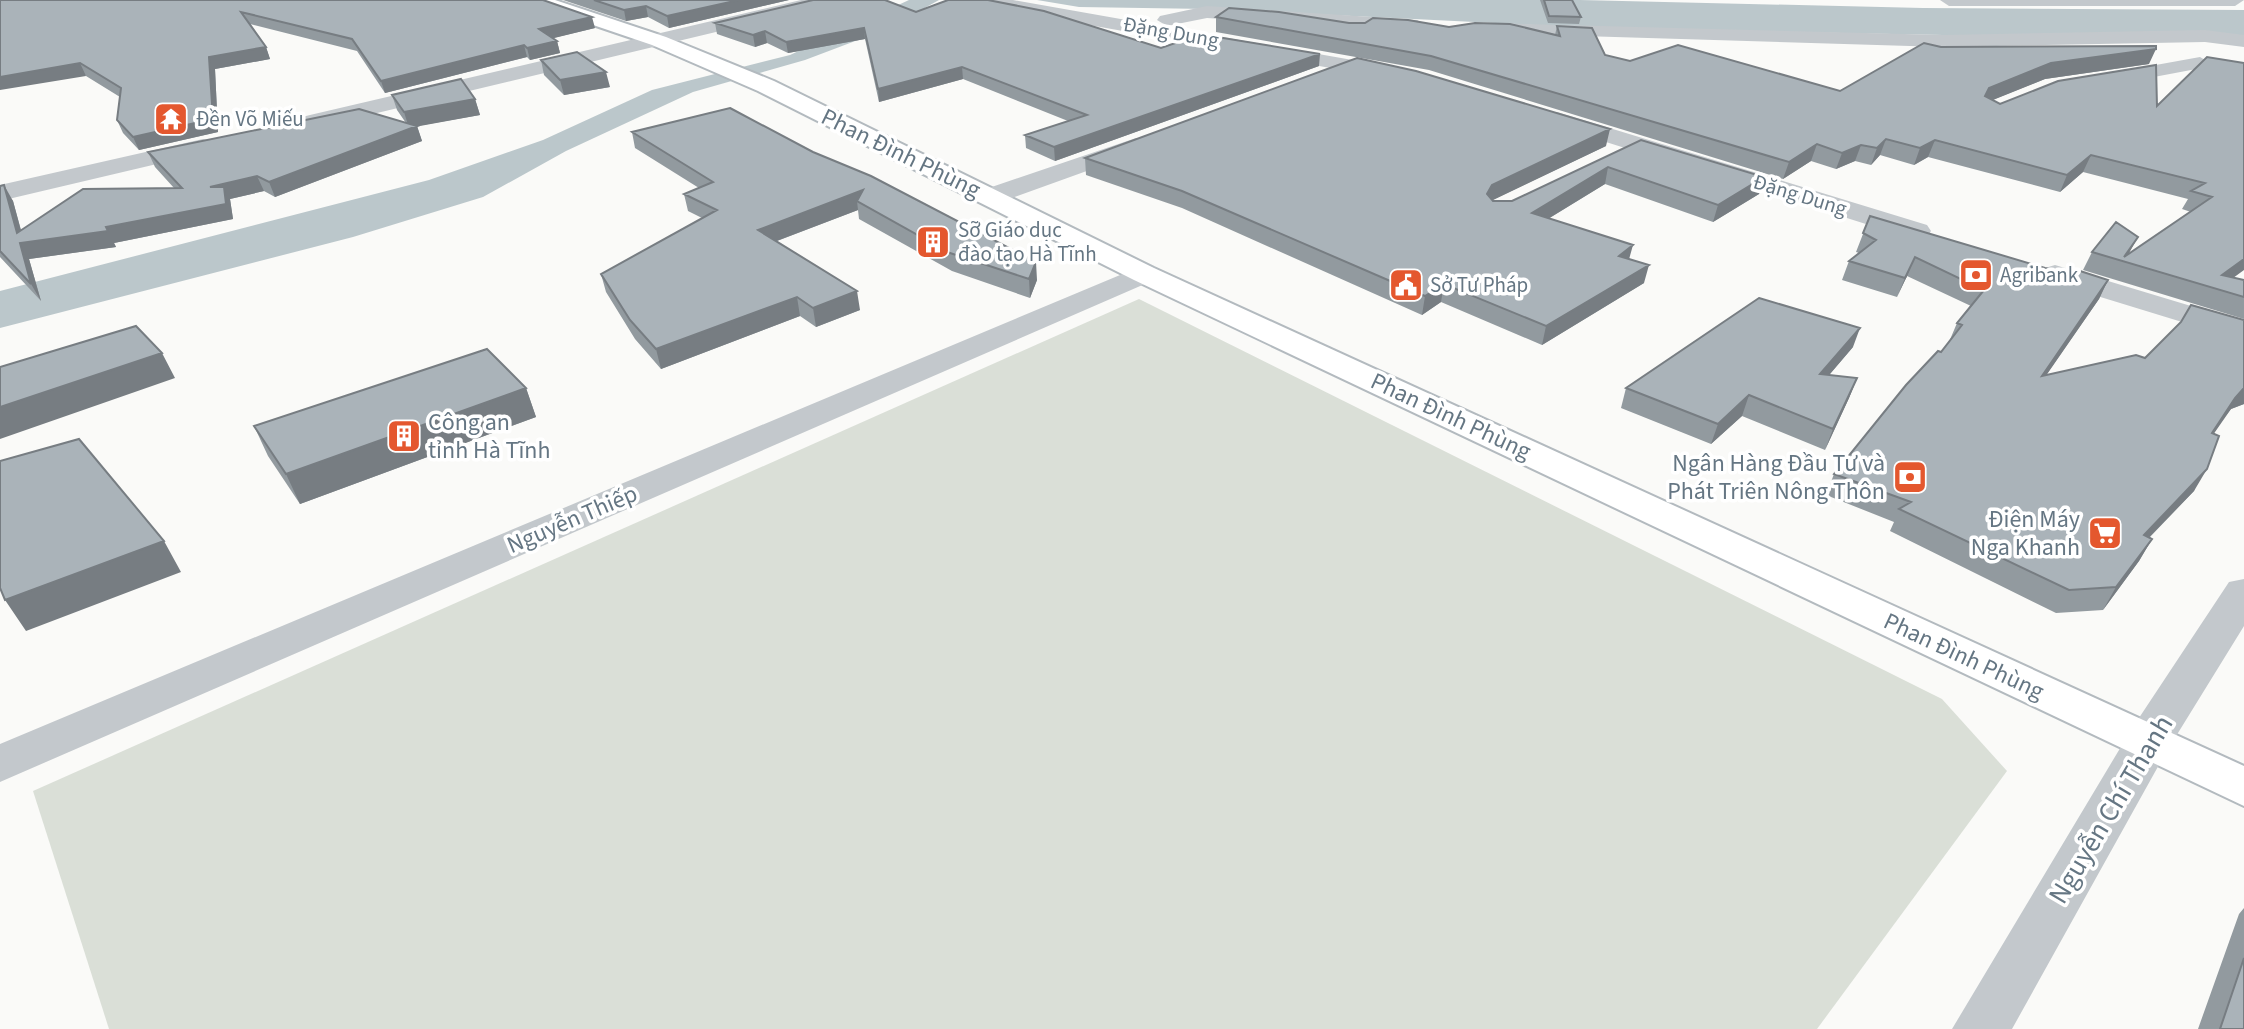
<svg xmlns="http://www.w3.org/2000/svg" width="2244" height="1029" font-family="'Source Sans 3',sans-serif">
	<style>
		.green { fill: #dadfd7 }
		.water { fill: #bbc7cb }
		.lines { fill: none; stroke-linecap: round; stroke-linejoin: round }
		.secondary-casing { stroke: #b3babf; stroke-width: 4 }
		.minor { fill: #c3c8cc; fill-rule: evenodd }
		.tertiary { fill: #c3c8cc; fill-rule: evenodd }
		.secondary { fill: #fff; fill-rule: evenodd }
		.wall { fill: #929a9f }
		.shaded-wall { fill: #777d82 }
		.building { fill: #aab3b9; stroke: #777d82; stroke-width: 2 }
		.labels { text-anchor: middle; stroke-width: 7; stroke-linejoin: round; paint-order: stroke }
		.far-street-label { font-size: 21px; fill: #657683; stroke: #fff }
		.far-poi-label { font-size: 21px; fill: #657683; stroke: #fff; text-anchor: start }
		.street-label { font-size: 24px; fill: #657683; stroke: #fff }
		.poi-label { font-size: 24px; fill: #657683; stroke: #fff; text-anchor: end }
		.near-street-label { font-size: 28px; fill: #657683; stroke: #fff }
	</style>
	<rect width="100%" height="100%" fill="#fafaf8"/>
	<path class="green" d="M1139 299 1942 699 2007 771 1817 1029H109L33 791Z"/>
	<path class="water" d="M909 0H939L887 29 805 60 693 92 566 151 483 197 353 237 0 328V291L429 180 543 140 652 90 790 55Z
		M1037 0H1580L1923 8 2244 10V36L1943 35 1595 28 1207 9 1079 7Z"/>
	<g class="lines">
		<g class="secondary-casing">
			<path id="secondary" d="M491 0H555L666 37 774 81 1154 268 2244 766V806L1134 280 758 91 652 45 546 9 500 6Z"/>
		</g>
		<path class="minor" d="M973 0H1013L1398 68 1409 74 1398 80 982 6Z
			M1940 0H2244L2235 6H1949Z
			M1207 6 1417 20 1427 26 1417 32 1207 18 1167 26 1157 20 1160 16Z
			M1488 23 1943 35 2205 30 2244 35V47L2205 42 1943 47 1481 33 1478 29Z
			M2200 57 2210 63 2207 67 2106 86 2095 80 2106 74Z
			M1557 112 1927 225 1931 231 1927 237H1907L1549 124 1545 119 1549 114Z
			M1136 138 1145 140 1148 145 1145 150 998 203H980L976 197 980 191Z
			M2055 265 2244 322V341L2045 280 2040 274 2045 268Z"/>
		<path class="tertiary" d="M801 0H834L825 6 310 129 302 127 298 122 302 117 310 115Z
			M203 139 212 141 215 146 212 151 0 201V185Z
			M1144 265 1154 268 1159 274 1154 280 0 782V744Z
			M2244 579V626L2165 754 2012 1029H1952L2131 730 2229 582Z"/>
		<use href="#secondary" class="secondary"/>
	</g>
	<path class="wall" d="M0 0 595 28 553 38 557 41 560 53 530 60 527 57 385 93 357 51 250 24 266 47 270 59 215 69 218 132 139 150 123 133 117 120 120 97 86 76Z
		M563 0H789L669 28 648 17 626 21Z
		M1540 0H1572L1581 17 1579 24 1548 23Z
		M916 12 1161 48 1211 46V36L1319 66 1055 161 1026 148 1025 135 1068 121 963 79 879 102 865 39 788 53 767 43 755 47 717 34 715 23Z
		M1216 17 1449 27 1555 35 1557 26 1605 55 1630 61 1840 91 1941 47 2149 64 2045 79 1992 100 2000 104 2157 106 2207 57 2234 278 2244 280V319L2083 270 2092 252 2130 253 2191 212 2182 209 2188 199 2083 172 2060 192 1928 157 1914 165 1880 155 1871 165 1855 161 1836 169 1811 161 1783 179 1429 70 1216 32Z
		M541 60 610 87 564 95 544 75Z
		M392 95 475 99 480 115 417 126 422 141 275 197 264 191 230 199 233 219 114 243 116 247 29 259 41 301 0 257V186L13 201 21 230 174 188 155 167 148 152 406 123 397 110Z
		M730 108 1037 280 1030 298 952 271 859 219 858 210 777 241 860 310 816 327 800 316 661 369 635 339 606 292 601 274 702 218 688 211 684 194 699 188 635 148 632 132Z
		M1641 140 1764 177 1759 194 1713 222 1605 184 1548 219 1629 259 1644 283 1542 345 1441 302 1422 315 1182 208 1086 175 1085 158 1606 146 1492 200 1493 201H1512Z
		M1870 216 2045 268 2074 275 2108 280 2099 299 2046 375 2145 358 2244 320V404L2231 409 2223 419 2213 434 2194 491 2150 537 2152 539 2139 561 2103 610 2056 613 1890 531 1894 522 1826 495 1834 474 1941 352 1949 342 1957 323 1971 306 1907 276 1897 297 1842 280 1849 261 1859 253 1856 252Z
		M1853 347 1829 375 1857 378 1849 398 1825 450 1742 416 1711 444 1621 408 1626 388Z
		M526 388 536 417 300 504 268 456 254 426Z
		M2244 908V1029H2198L2239 914Z"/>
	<path class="shaded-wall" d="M739 0H789L669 28 667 16Z
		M646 6 648 17 626 21 624 10Z
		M592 17 595 28 542 41 539 29Z
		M864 28 865 39 788 53 786 42Z
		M765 31 767 43 755 47 753 35Z
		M557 41 560 53 530 60 527 48Z
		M524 45 527 57 385 93 381 81Z
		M266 47 270 59 215 69 218 132 139 150 133 137 209 57Z
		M2156 49 2149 64 2045 79 1983 104 1985 96 1989 88 2051 63Z
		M1320 54 1319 66 1055 161 1054 147Z
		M80 63 86 76 0 90V77Z
		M962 67 963 79 879 102 878 89Z
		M606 72 610 87 564 95 560 80Z
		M475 99 480 115 409 128 404 112Z
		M417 126 422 141 275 197 269 182Z
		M1610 129 1606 146 1489 202 1487 194 1492 185Z
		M1886 139 1880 155 1871 165 1877 148Z
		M1935 140 1928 157 1914 165 1920 148Z
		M1817 144 1811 161 1783 179 1789 162Z
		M1861 145 1855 161 1836 169 1842 153Z
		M2091 155 2083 172 2060 192 2067 175Z
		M1608 167 1605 184 1528 231 1532 213Z
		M257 176 264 191 230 199 233 219 114 243 116 247 29 259 41 301 31 284 4 185 13 201 24 242 106 227 210 187Z
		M1764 177 1759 194 1713 222 1718 205Z
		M863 190 857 201 858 210 761 247 758 230Z
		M2138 237 2128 255 2122 260Z
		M1633 245 1628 263 1619 256Z
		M1915 257 1907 276 1897 297 1905 278Z
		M2244 259V270L2218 289 2222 275Z
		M1036 262 1037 280 1030 298 1029 279Z
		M1649 265 1644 283 1542 345 1546 326Z
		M2108 280 2099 299 2032 396 2042 376Z
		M1444 284 1441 302 1422 315 1425 296Z
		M857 291 860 310 816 327 813 308Z
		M797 297 800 316 661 369 656 349Z
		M1860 328 1853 347 1813 394 1820 374Z
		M162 353 175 378 0 439V407Z
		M1857 378 1849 398 1825 450 1833 429Z
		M526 388 536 417 300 504 286 474Z
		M2244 388V404L2231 409 2199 455 2235 398Z
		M1749 395 1742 416 1711 444 1718 424Z
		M2207 469 2194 491 2130 557 2144 535Z
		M2152 539 2139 561 2103 610 2116 587Z
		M164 541 181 572 26 631 5 600Z"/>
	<path class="building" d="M0 0H543L592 17 539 29 557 41 527 48 524 45 381 81 352 39 241 12 266 47 209 57 213 119 133 137 117 120 121 88 80 63 0 77Z
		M594 0H739L667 16 646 6 624 10Z
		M813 0H885L916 12 948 0H988L1044 11 1161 48 1184 40 1211 46 1214 37 1211 36 1320 54 1054 147 1025 135 1087 115 962 67 878 89 864 28 786 42 765 31 753 35 715 23Z
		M1544 0H1572L1581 17 1549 16Z
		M1229 8 1279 12 1349 23H1365L1373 18 1408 20 1449 27 1475 23 1510 24 1560 36 1557 26 1592 28 1605 55 1630 61 1678 45 1840 91 1924 43 1941 47 2156 46V49L2051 63 1989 88 1985 96 2000 104 2058 81 2156 65 2157 106 2207 57 2244 63V259L2222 275 2244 280V297L2092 252 2116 222 2138 237 2124 257 2212 197 2191 191 2205 183 2091 155 2067 175 1935 140 1920 148 1886 139 1877 148 1861 145 1842 153 1817 144 1789 162 1431 56 1216 17Z
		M577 52 606 72 560 80 541 60Z
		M1357 58 1416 71 1610 129 1492 185 1487 194 1493 201H1512L1641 140 1764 177 1718 205 1608 167 1532 213 1633 245 1619 256 1649 265 1546 326 1444 284 1425 296 1182 191 1085 158Z
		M461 79 475 99 404 112 392 95Z
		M730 108 813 152 871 176 1036 262 1029 279 950 253 857 201 863 190 758 230 857 291 813 308 797 297 656 349 630 320 601 274 717 210 684 194 713 182 632 132Z
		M359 109 417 126 269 182 257 176 210 187H224L226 204 106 227 108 231 20 243 31 284 0 251V186L4 185 17 233 83 189 182 188 148 152Z
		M1870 216 2045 268 2074 275 2077 270 2108 280 2042 376 2136 355 2145 358 2181 322 2191 305 2244 320V388L2235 398 2212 433 2219 436 2207 469 2144 535 2152 539 2116 587 2069 590 1899 509 1911 502 1834 474 1906 385 1938 351 1941 352 1962 325 1957 323 1984 290 1915 257 1905 278 1849 261 1876 240 1863 233Z
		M1759 298 1860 328 1820 374 1857 378 1833 429 1749 395 1718 424 1626 388Z
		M136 326 162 353 0 407V367Z
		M487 349 526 388 286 474 254 426Z
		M79 439 164 541 5 600 0 588V461Z
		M2244 958V1029H2220Z"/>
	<defs>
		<g id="temple-square" transform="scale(1.75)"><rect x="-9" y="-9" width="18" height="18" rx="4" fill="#e4572e" stroke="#fff"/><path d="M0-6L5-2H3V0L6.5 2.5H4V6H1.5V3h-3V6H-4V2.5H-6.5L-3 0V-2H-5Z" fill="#fff"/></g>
		<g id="building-square" transform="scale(1.75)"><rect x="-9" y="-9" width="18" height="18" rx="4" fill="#e4572e" stroke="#fff"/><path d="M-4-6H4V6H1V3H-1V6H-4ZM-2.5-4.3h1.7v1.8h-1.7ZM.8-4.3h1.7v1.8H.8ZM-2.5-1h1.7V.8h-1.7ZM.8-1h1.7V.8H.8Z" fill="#fff"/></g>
		<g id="bank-square" transform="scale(1.75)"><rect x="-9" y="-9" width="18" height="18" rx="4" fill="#e4572e" stroke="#fff"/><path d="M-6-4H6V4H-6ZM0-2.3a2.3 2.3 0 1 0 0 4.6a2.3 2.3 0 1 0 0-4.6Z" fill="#fff"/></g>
		<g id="civic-square" transform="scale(1.75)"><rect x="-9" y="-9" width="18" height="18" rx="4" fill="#e4572e" stroke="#fff"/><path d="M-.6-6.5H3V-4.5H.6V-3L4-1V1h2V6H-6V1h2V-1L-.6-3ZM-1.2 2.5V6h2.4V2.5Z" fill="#fff"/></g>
		<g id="supermarket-square" transform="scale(1.75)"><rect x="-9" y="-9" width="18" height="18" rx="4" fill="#e4572e" stroke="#fff"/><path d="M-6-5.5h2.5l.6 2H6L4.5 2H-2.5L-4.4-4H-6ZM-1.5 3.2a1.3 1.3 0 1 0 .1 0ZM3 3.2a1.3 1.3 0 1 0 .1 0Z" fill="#fff"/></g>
	</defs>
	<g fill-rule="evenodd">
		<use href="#temple-square" x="171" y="119"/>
		<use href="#building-square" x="933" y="242"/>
		<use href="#bank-square" x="1976" y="275"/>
		<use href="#civic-square" x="1406" y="285"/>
		<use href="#building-square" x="404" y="436"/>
		<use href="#bank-square" x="1910" y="477"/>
		<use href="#supermarket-square" x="2105" y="533"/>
	</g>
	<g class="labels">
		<g class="far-street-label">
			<text transform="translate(1171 32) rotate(10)" y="7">Đặng Dung</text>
			<text transform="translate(1800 195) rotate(17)" y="7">Đặng Dung</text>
		</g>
		<g class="far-poi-label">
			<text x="196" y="126">Đền Võ Miếu</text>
			<text x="958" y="237">Sỡ Giáo dục<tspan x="958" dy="24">đào tạo Hà Tĩnh</tspan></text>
			<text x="2000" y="282">Agribank</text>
			<text x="1430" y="292">Sở Tư Pháp</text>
		</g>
		<g class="street-label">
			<text transform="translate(901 153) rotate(26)" y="8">Phan Đình Phùng</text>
			<text transform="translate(1451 416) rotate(25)" y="8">Phan Đình Phùng</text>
			<text transform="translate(572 519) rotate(-23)" y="8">Nguyễn Thiếp</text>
			<text transform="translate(1964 656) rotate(25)" y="8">Phan Đình Phùng</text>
		</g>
		<g class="poi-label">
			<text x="428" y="430" text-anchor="start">Công an<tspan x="428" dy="28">tỉnh Hà Tĩnh</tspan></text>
			<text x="1885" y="471">Ngân Hàng Đầu Tư và<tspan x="1885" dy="28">Phát Triên Nông Thôn</tspan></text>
			<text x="2080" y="527">Điện Máy<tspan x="2080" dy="28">Nga Khanh</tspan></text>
		</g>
		<g class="near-street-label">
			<text transform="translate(2110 809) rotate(-59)" y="10">Nguyễn Chí Thanh</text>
		</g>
	</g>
</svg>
